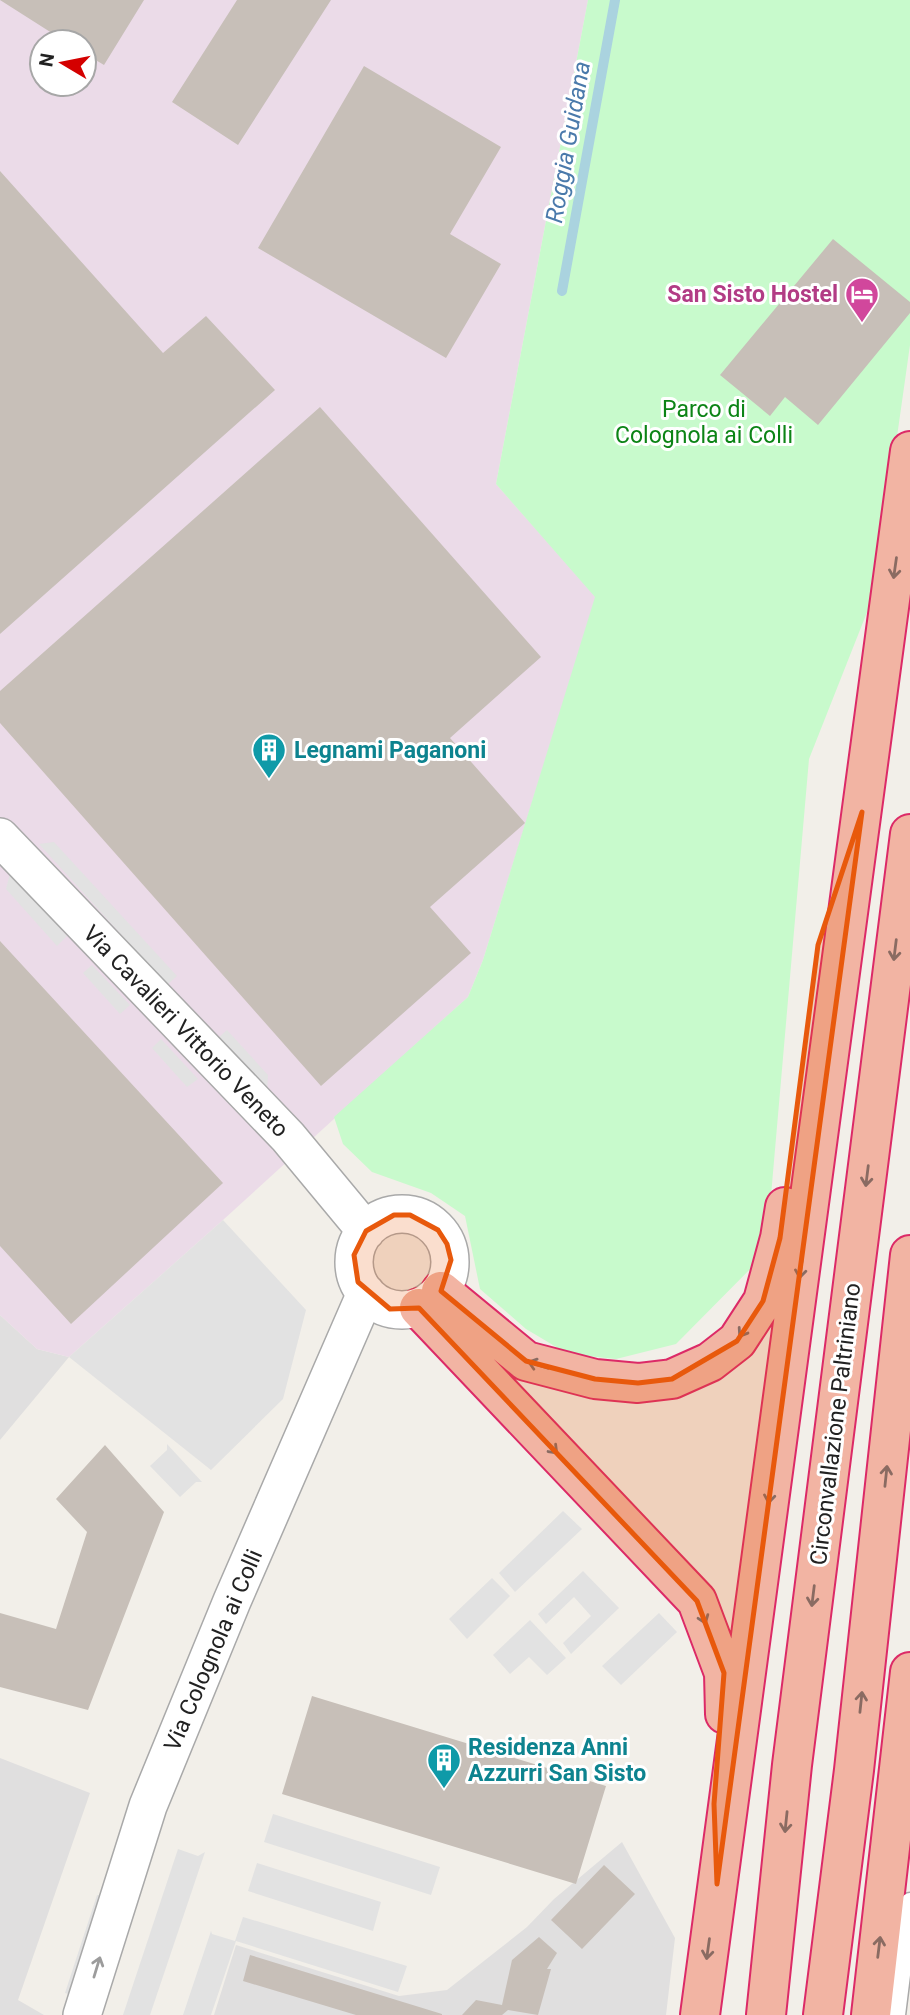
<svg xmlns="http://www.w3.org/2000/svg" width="910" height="2015" font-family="Roboto,sans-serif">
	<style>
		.residential { fill: #e0dfdf }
		.industrial { fill: #ebdbe8; fill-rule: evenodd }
		.park { fill: #c8facc }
		.parking { fill: #e2e2e2 }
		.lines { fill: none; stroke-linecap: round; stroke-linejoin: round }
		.stream { stroke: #aad3df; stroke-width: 10 }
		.building { fill: #c7bfb8 }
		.service-casing { stroke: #a9a9a9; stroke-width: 21 }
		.minor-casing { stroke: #a9a9a9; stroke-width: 40 }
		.trunk-casing { stroke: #dc2a67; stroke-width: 42 }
		.service { stroke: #fff; stroke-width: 18 }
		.minor { stroke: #fff; stroke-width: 37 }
		.trunk { stroke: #f2b4a3; stroke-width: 38 }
		.oneway { stroke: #8a6b62 }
		.oneway2 { stroke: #9c9c9c }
		.marked { fill: #e8590c; fill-opacity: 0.2; stroke: #e8590c; stroke-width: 5; stroke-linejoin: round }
		.labels { text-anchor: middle; stroke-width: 6; stroke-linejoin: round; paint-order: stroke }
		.hotel-label { font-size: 23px; font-weight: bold; fill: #b23c85; stroke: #fff; text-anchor: end }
		.park-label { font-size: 23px; fill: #0c8416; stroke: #fff }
		.culture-label { font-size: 23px; font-weight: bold; fill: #0d838f; stroke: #fff; text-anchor: start }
		.street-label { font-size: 23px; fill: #222; stroke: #fff }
		.water-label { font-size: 24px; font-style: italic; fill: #4a7aab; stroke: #fff }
	</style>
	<rect width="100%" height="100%" fill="#f2efe9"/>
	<path class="residential" d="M0 1315 37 1349 69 1357 0 1440Z
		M0 1758 90 1793 18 2000 44 2015H0Z
		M622 1842 675 1938 666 2015H214L236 1945 399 1996 447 1990 527 1927 554 1899Z"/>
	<path class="industrial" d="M0 0H588L496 484 596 597 483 960 468 997 223 1220 69 1357 37 1349 0 1315ZM42 42H84V84H42Z"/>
	<path class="park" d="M588 0H910V345L875 592 809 759 766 1253 676 1344 616 1359 568 1354 526 1329 480 1289 465 1216 431 1193 372 1172 343 1144 334 1117 468 997 483 960 595 597 496 484Z"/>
	<path class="parking" d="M54 842 177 976 167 985 39 844Z
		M10 873 67 936 57 946 6 889Z
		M92 965 130 1005 120 1014 83 973Z
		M227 1030 268 1075 267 1093 217 1039Z
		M161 1039 198 1079 187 1087 152 1048Z
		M223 1220 306 1310 283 1399 211 1470 69 1357Z
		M167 1444 202 1482H196L180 1497 150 1466 167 1450Z
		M563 1511 582 1529 515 1592 499 1573Z
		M583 1571 619 1608 571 1654 563 1643 591 1616 574 1597 546 1624 538 1614Z
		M492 1578 510 1596 467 1639 449 1619Z
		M659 1613 677 1632 621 1685 602 1666Z
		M530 1620 566 1658 547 1675 529 1657 510 1674 493 1655Z
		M273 1814 440 1867 431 1895 264 1842Z
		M178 1849 198 1856 205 1852 150 2015H123Z
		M257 1863 381 1902 373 1931 248 1891Z
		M97 1895 108 1896 75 1996 65 1993Z
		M243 1917 407 1966 398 1992 236 1941 211 2015H183L211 1931 212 1934 235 1941Z"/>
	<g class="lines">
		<path class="stream" d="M562 291 615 0"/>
	</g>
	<path class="building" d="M0 0H144L104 65 84 53V42H66Z
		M237 0H331L238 145 172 102Z
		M364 66 501 147 450 234 501 264 446 358 258 248Z
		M0 171 163 353 206 316 275 390 0 634Z
		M833 239 910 302V313L818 425 785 397 770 416 720 375Z
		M320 407 541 657 450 738 525 823 430 907 471 953 321 1086 0 723V691Z
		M0 941 223 1183 71 1324 0 1246Z
		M105 1445 164 1512 88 1710 0 1687V1613L56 1629 87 1532 56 1499Z
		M312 1696 606 1786 576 1884 282 1794Z
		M604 1865 635 1894 582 1949 551 1920Z
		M539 1937 557 1953 547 1969H551L538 2015 508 2010 502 2015H462L476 2000 502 2005 512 1960Z
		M250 1955 442 2014V2015H356L243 1981Z"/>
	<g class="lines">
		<g class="service-casing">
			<path id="service" d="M896 2015 910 1902"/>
		</g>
		<g class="minor-casing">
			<path id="minor" d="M0 837 288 1137 366 1231
				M354 1262a48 48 0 1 1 96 0a48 48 0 1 1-96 0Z
				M82 2015 148 1806 232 1601 366 1293"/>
		</g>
		<g class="trunk-casing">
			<path id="trunk" d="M441 1291 526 1361 595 1379 638 1383 672 1379 710 1362 737 1341 763 1301 780 1238 785 1207
				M419 1308 697 1601 724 1673 725 1714
				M700 2015 910 451
				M766 2015 792 1765 910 834
				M823 2015 854 1770 910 1255
				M871 2015 910 1672"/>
		</g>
		<use href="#service" class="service"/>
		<use href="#minor" class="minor"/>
		<use href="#trunk" class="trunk"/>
	</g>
	<defs><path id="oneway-shaft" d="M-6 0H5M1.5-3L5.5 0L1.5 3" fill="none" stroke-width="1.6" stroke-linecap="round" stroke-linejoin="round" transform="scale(1.75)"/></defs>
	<g class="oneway">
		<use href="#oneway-shaft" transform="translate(895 568) rotate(98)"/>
		<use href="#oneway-shaft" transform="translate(895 950) rotate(97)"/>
		<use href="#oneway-shaft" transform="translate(867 1176) rotate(97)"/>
		<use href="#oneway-shaft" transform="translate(801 1268) rotate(98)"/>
		<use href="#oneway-shaft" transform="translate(745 1328) rotate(123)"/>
		<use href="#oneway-shaft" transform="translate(538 1365) rotate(-162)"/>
		<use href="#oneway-shaft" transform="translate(550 1446) rotate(46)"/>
		<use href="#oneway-shaft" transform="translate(886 1476) rotate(-84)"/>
		<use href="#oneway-shaft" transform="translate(770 1493) rotate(98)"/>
		<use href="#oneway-shaft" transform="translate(813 1596) rotate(97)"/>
		<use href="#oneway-shaft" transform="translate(702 1614) rotate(69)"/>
		<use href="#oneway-shaft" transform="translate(861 1702) rotate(-84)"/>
		<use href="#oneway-shaft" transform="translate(786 1822) rotate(96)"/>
		<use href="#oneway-shaft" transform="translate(879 1947) rotate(-83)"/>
		<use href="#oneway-shaft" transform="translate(708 1949) rotate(98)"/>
	</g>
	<use class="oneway2" href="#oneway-shaft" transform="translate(97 1967) rotate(-73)"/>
	<path class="marked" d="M862 812 717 1884 714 1804 724 1673 697 1601 419 1308 390 1309 358 1282 354 1255 366 1231 394 1215H410L438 1230 447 1244 451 1260 441 1291 526 1361 595 1379 638 1383 672 1379 737 1341 763 1301 780 1238 818 945Z"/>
	<defs>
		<g id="hotel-pin" transform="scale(1.75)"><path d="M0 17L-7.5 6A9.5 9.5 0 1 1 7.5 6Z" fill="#d1479c" stroke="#fff"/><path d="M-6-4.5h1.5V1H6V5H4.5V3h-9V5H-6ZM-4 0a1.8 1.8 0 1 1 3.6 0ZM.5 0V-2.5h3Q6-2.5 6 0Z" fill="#fff"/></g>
		<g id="building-pin" transform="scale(1.75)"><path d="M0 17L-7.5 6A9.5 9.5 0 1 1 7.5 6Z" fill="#0f9aa8" stroke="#fff"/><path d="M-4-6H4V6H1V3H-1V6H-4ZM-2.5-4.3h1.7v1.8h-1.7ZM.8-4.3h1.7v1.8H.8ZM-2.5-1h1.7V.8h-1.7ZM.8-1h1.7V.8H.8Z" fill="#fff"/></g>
	</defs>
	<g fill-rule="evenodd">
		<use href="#hotel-pin" x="862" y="294"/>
		<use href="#building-pin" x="269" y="750"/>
		<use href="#building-pin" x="444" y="1760"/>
	</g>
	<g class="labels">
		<g class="hotel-label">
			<text x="838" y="302">San Sisto Hostel</text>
		</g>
		<g class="park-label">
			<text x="704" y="417">Parco di<tspan x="704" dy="26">Colognola ai Colli</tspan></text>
		</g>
		<g class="culture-label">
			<text x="294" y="758">Legnami Paganoni</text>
			<text x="468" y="1755">Residenza Anni<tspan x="468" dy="26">Azzurri San Sisto</tspan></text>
		</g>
		<g class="street-label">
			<text transform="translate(186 1031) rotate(46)" y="8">Via Cavalieri Vittorio Veneto</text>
			<text transform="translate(835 1424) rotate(-83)" y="8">Circonvallazione Paltriniano</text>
			<text transform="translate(213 1650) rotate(-67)" y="8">Via Colognola ai Colli</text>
		</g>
		<g class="water-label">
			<text transform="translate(568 142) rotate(-80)" y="8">Roggia Guidana</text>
		</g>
	</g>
	<g transform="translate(63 63) rotate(280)"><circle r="33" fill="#ffffff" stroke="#a7a7a7" stroke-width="2"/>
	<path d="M0-5L12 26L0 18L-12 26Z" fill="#d40000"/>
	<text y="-10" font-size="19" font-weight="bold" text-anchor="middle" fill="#222222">N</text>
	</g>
</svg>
